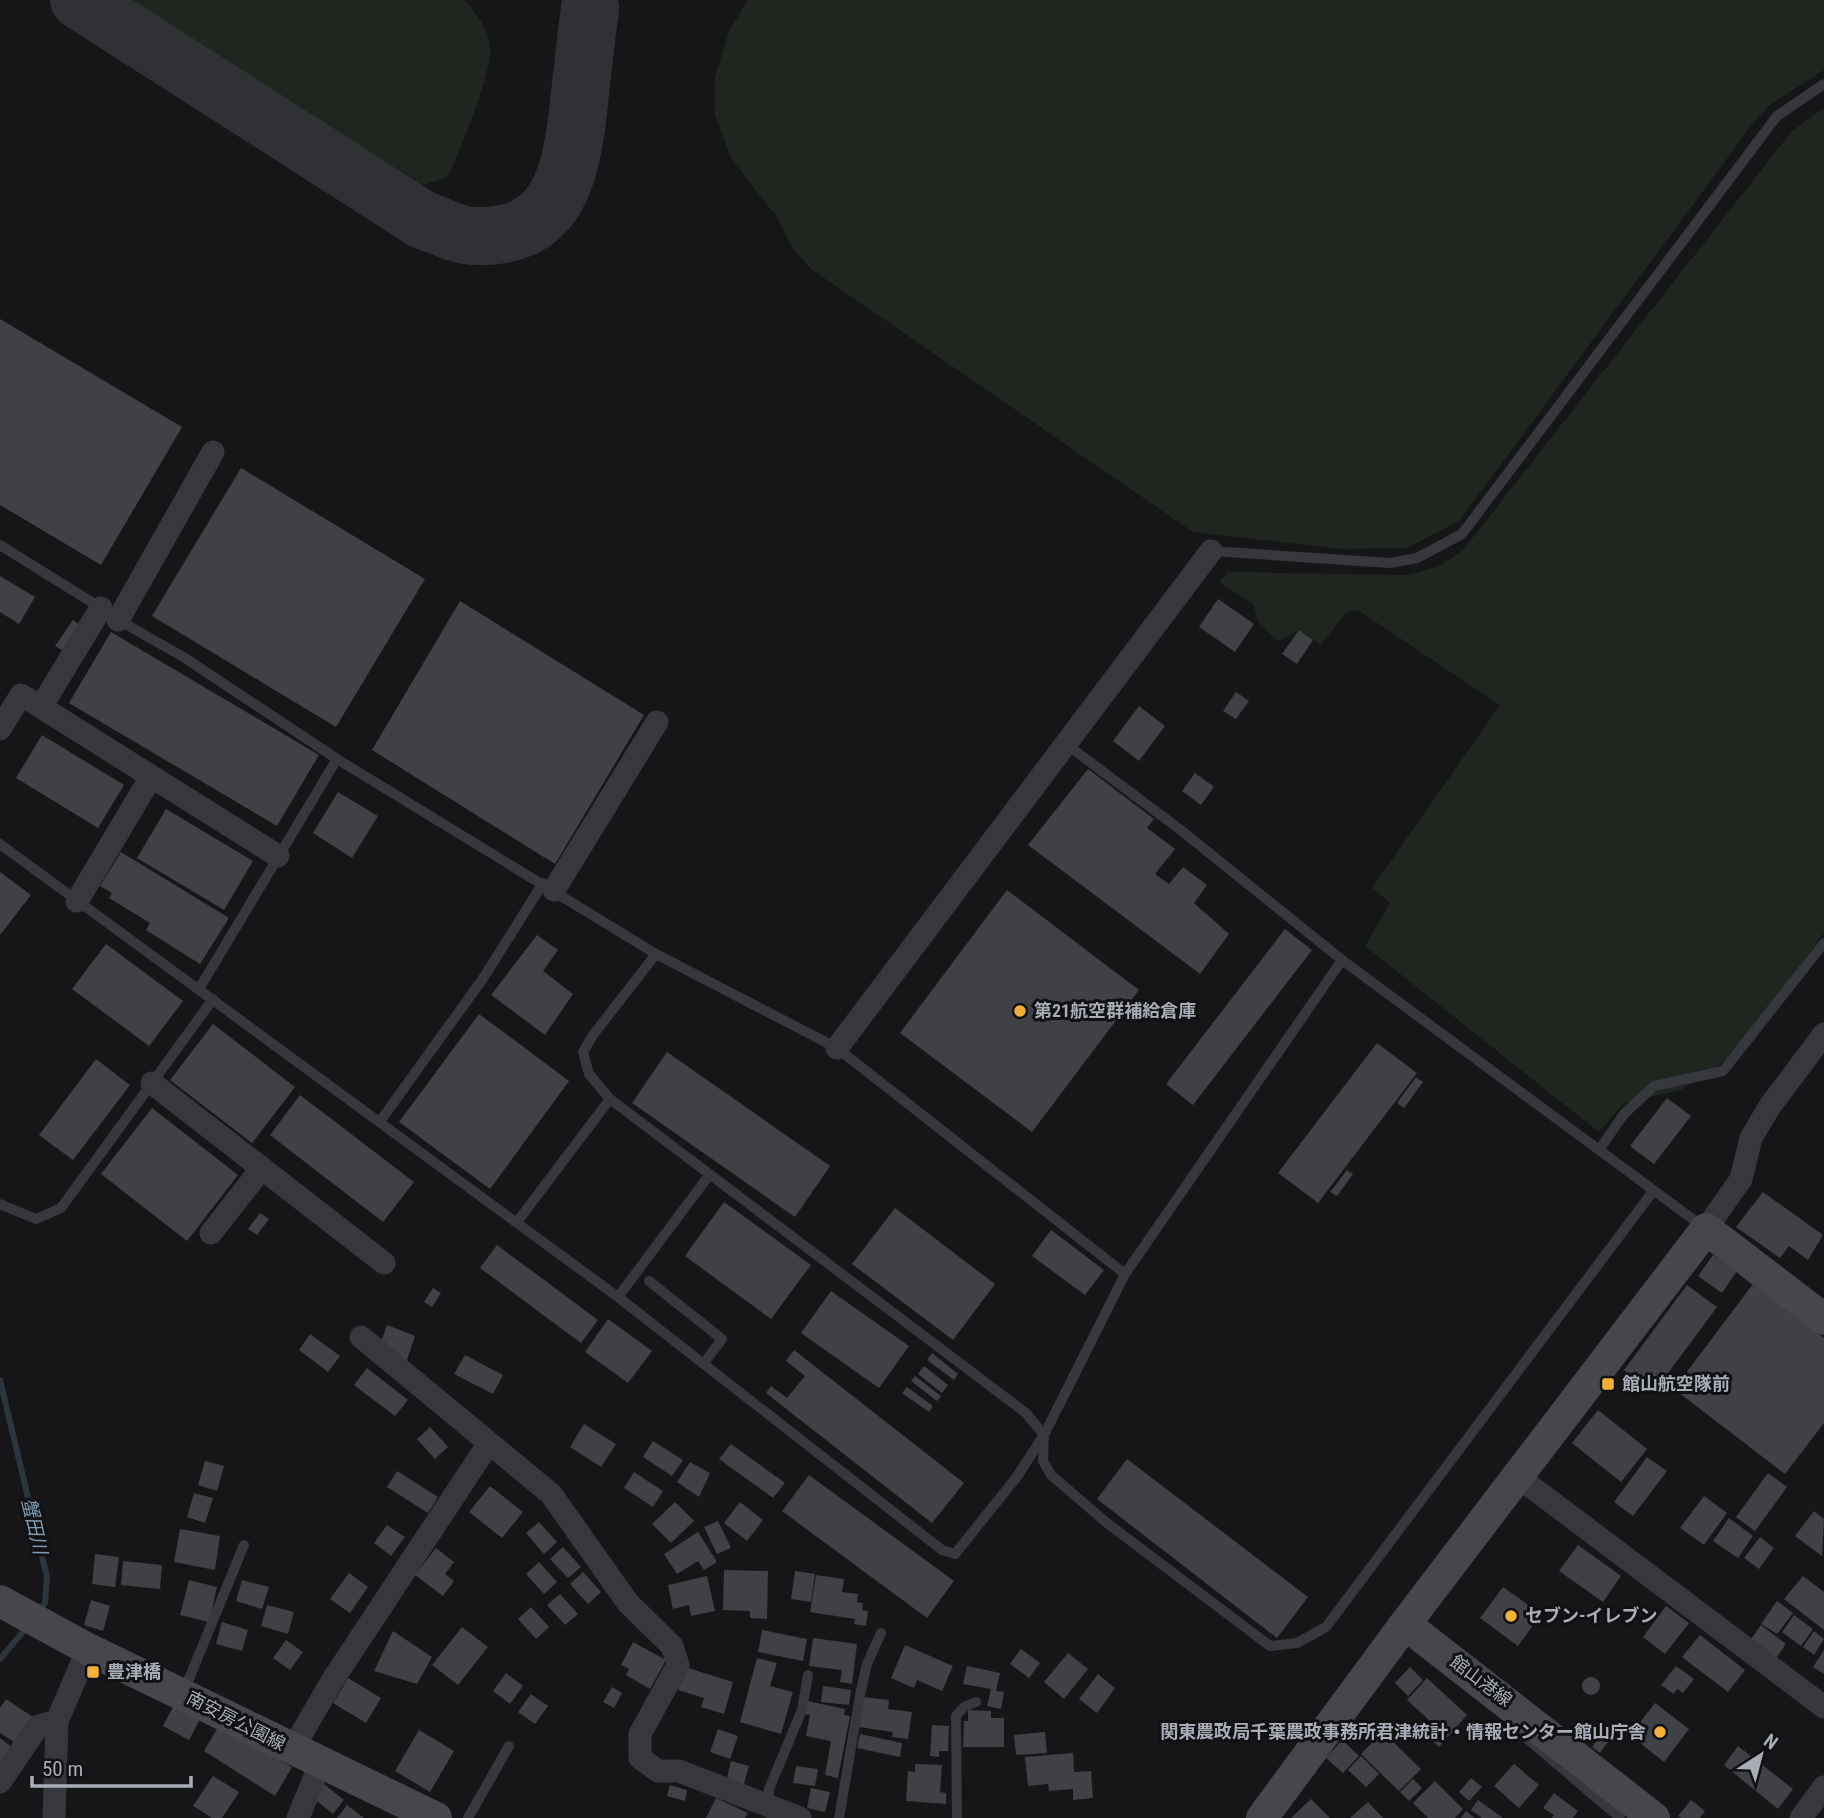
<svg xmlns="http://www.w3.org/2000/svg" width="1824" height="1818" font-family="'Roboto Condensed','Noto Sans JP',sans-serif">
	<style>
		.green { fill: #1e261f }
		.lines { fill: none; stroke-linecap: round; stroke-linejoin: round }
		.stream { stroke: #2c353c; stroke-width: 6 }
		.taxiway { stroke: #303135; stroke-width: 58 }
		.building { fill: #404145 }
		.lane { stroke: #37383d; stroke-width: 10 }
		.street { stroke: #37383d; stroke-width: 23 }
		.secondary { stroke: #45474d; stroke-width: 32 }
		.poi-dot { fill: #f2b134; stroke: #111113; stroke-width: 2.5 }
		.labels { text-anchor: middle; stroke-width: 6; stroke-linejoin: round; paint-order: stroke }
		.poi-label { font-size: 18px; font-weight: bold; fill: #a8adb8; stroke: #111113; text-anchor: start }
		.street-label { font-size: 18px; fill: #a8adb8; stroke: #111113 }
		.water-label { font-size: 19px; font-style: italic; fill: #7f9bb3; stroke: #111113 }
	</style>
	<rect width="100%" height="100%" fill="#161618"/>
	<path class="green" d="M126 0H464C477 14 487 26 490 46 494 68 459 154 448 177L423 185Z
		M748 0H1824V70L1770 105 1757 118 1459 521 1407 548 1343 549 1193 532 811 269 792 247 777 217 732 160 715 115V77L729 31Z
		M1824 108V933L1734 1055 1681 1090 1624 1103 1599 1132 1365 946 1390 903 1372 888 1500 705 1358 610 1346 612 1321 645 1299 630 1278 641 1259 624 1253 604 1219 582 1228 572 1406 575 1438 567 1463 550 1792 131Z"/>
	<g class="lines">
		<path class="stream" d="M0 1380 47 1577 45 1603 39 1612
			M0 1659 28 1626"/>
		<path class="taxiway" d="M79 0 423 220C439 225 458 236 474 236 561 239 571 172 579 104 582 72 586 40 590 8"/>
	</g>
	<path class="building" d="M0 319 182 427 101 565 0 505Z
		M241 468 425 579 336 727 152 616Z
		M0 576 35 597 19 624 0 612Z
		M1218 599 1254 624 1235 652 1199 627Z
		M460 601 644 715 555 864 372 750Z
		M73 620 82 627 65 652 55 646Z
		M1299 630 1313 640 1297 664 1282 654Z
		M111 632 319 755 277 826 69 703Z
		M1236 692 1249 701 1236 719 1223 711Z
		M1139 706 1165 726 1139 761 1113 741Z
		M42 735 124 785 98 828 16 778Z
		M1088 769 1154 819 1147 828 1175 849 1155 874 1169 884 1183 867 1207 885 1194 903 1229 934 1200 974 1028 845Z
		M1195 773 1214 787 1201 805 1182 791Z
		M338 792 378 816 352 858 313 833Z
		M166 809 253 861 224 910 137 858Z
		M121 852 229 918 200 964 146 930 150 923 109 898 112 893 100 886Z
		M0 872 31 895 0 935Z
		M1007 890 1139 990 1032 1132 900 1033Z
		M1285 929 1312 950 1193 1105 1166 1084Z
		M537 935 558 950 543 971 573 994 545 1035 491 995Z
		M106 944 183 1001 149 1046 72 989Z
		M479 1014 569 1081 490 1189 399 1122Z
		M213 1024 295 1087 252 1143 170 1080Z
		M1377 1043 1417 1073 1318 1203 1278 1173Z
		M667 1052 830 1166 795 1217 632 1103Z
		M96 1059 130 1085 73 1160 39 1135Z
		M1416 1077 1423 1082 1404 1108 1397 1103Z
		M300 1095 414 1182 383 1222 270 1135Z
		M1667 1098 1691 1116 1654 1164 1630 1146Z
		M152 1108 238 1175 187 1241 101 1174Z
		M1347 1170 1353 1174 1337 1196 1330 1192Z
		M1763 1192 1823 1235 1808 1260 1789 1246 1780 1258 1736 1227Z
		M724 1202 811 1265 771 1319 685 1256Z
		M895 1208 995 1284 953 1340 852 1264Z
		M260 1213 269 1219 257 1235 248 1229Z
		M1051 1230 1104 1270 1085 1295 1032 1256Z
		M497 1245 598 1320 581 1343 480 1268Z
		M1713 1255 1737 1271 1722 1293 1698 1276Z
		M1753 1284 1824 1338V1423L1785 1474 1674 1389Z
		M1687 1285 1717 1307 1654 1392 1624 1370Z
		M433 1288 441 1293 432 1307 424 1302Z
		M831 1291 909 1346 879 1388 801 1333Z
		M608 1319 652 1351 628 1383 585 1352Z
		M387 1325 415 1336 407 1360 378 1350Z
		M310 1334 340 1356 328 1372 299 1350Z
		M794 1350 964 1483 932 1523 766 1393 771 1386 787 1398 805 1376 786 1361Z
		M932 1353 958 1374 954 1380 927 1360Z
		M465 1355 503 1375 493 1394 454 1374Z
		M924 1366 948 1385 942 1393 918 1374Z
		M367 1368 408 1400 395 1416 354 1385Z
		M915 1376 941 1396 937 1401 911 1381Z
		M907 1387 933 1406 929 1412 902 1393Z
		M1598 1410 1647 1449 1621 1482 1572 1443Z
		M584 1424 616 1444 601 1467 570 1447Z
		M430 1427 448 1447 435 1459 417 1439Z
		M653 1441 683 1460 672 1476 643 1457Z
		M731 1444 785 1483 773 1498 719 1459Z
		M1647 1457 1667 1471 1633 1516 1614 1502Z
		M1127 1459 1308 1597 1277 1638 1097 1499Z
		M205 1461 224 1466 217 1491 198 1485Z
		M690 1462 710 1473 699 1497 677 1482Z
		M397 1471 438 1497 428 1513 387 1487Z
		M634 1472 663 1491 653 1507 624 1488Z
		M1768 1473 1787 1487 1755 1531 1736 1517Z
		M809 1475 954 1581 927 1618 782 1511Z
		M490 1486 523 1512 502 1538 469 1512Z
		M194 1493 213 1498 205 1523 187 1517Z
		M1704 1496 1727 1513 1704 1545 1680 1528Z
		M675 1502 694 1521 671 1543 652 1524Z
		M740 1502 763 1520 747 1541 724 1523Z
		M1814 1511 1824 1519 1822 1556 1795 1536Z
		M1729 1518 1753 1536 1738 1558 1713 1541Z
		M718 1521 731 1548 717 1554 704 1527Z
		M539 1522 557 1542 544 1554 526 1533Z
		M387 1525 405 1537 391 1556 374 1543Z
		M180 1529 220 1536 215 1570 174 1562Z
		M698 1532 717 1562 704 1570 698 1561 677 1574 664 1554Z
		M1760 1537 1774 1548 1759 1569 1744 1558Z
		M1578 1545 1621 1576 1603 1602 1559 1571Z
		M563 1547 581 1567 568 1578 550 1559Z
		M436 1548 454 1562 445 1574 454 1581 443 1596 415 1575Z
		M95 1554 119 1557 115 1587 92 1584Z
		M123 1561 162 1565 160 1589 121 1585Z
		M539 1562 557 1582 544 1594 526 1574Z
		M724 1570 768 1571 767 1619 750 1618V1611L723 1610Z
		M795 1571 815 1574 811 1602 791 1599Z
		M583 1572 601 1592 588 1604 570 1584Z
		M349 1573 368 1587 350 1613 330 1599Z
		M816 1575 844 1579 842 1592 858 1594 857 1602 863 1603 862 1610 868 1611 866 1626 854 1624 855 1619 810 1612Z
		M707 1576 715 1611 691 1616 689 1605 673 1609 668 1585Z
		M1803 1576 1824 1592V1630L1784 1599Z
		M189 1580 217 1587 209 1622 180 1615Z
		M242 1580 269 1587 262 1609 236 1601Z
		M1503 1587 1541 1614 1518 1646 1480 1618Z
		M560 1594 578 1614 565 1625 547 1605Z
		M91 1600 110 1606 103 1631 84 1625Z
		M1777 1601 1793 1613 1777 1634 1761 1624Z
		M267 1605 294 1612 288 1634 261 1626Z
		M1666 1606 1689 1623 1665 1654 1643 1637Z
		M531 1607 549 1627 536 1639 518 1619Z
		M1794 1615 1813 1629 1801 1646 1782 1632Z
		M222 1622 248 1630 242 1651 216 1644Z
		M1761 1625 1786 1644 1776 1658 1751 1639Z
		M462 1627 488 1647 458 1685 432 1665Z
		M762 1630 807 1639 803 1661 758 1652Z
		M393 1631 432 1657 417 1684 374 1671Z
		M1814 1631 1824 1639 1814 1655 1803 1647Z
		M1700 1635 1745 1670 1728 1692 1682 1657Z
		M813 1638 857 1644 852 1684 840 1682 842 1670 809 1666Z
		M286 1640 303 1652 290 1670 273 1658Z
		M633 1642 666 1660 650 1689 626 1675 629 1669 621 1665Z
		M905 1645 953 1666 942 1691 917 1680 914 1688 891 1678Z
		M1021 1649 1040 1663 1029 1678 1010 1664Z
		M1824 1650V1674L1813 1667Z
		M1068 1653 1088 1669 1064 1699 1044 1682Z
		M757 1658 777 1663 770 1686 793 1692 781 1734 740 1722Z
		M967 1666 1000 1673 996 1691 1004 1692 1001 1709 987 1706 991 1689 963 1684Z
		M1676 1666 1694 1679 1683 1693 1677 1689 1674 1694 1661 1685Z
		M685 1667 733 1682 724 1714 701 1707 704 1698 678 1690Z
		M1410 1667 1423 1680 1408 1696 1395 1683Z
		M506 1673 523 1686 510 1704 493 1691Z
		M1098 1674 1115 1688 1097 1713 1079 1699Z
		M1582 1686a9 9 0 1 1 18 0a9 9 0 1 1-18 0Z
		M348 1678 381 1698 366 1723 333 1703Z
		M1427 1678 1467 1715 1439 1747 1421 1731 1430 1721 1407 1700Z
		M823 1686 851 1690 849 1705 821 1702Z
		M612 1687 622 1693 614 1708 603 1702Z
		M531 1694 548 1706 535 1724 518 1712Z
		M863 1697 889 1700 888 1709 912 1712 908 1739 892 1737 893 1732 859 1727Z
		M6 1699 36 1719 19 1745 0 1733V1708Z
		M807 1701 845 1709 844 1715 850 1716 838 1778 825 1775 831 1741 806 1736 810 1715 804 1714Z
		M1655 1703 1689 1729 1664 1762 1630 1735Z
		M174 1705 200 1719 189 1740 163 1726Z
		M968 1710 991 1711V1718H1004V1747H963L964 1721H968Z
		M1610 1722 1618 1728 1600 1753 1592 1747Z
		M220 1724 292 1767 275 1796 204 1751Z
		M932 1725 949 1726 948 1751H939V1757L930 1756Z
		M718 1729 738 1736 730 1759 710 1752Z
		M419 1730 454 1751 430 1792 395 1771Z
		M1045 1732 1047 1753 1016 1755 1014 1735Z
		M1383 1732 1421 1769 1399 1791 1361 1754Z
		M860 1734 902 1743 900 1757 857 1748Z
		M0 1738 14 1749 0 1769Z
		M1342 1740 1359 1756 1343 1773 1326 1758Z
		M1738 1746 1793 1789 1778 1809 1724 1765Z
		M1073 1753 1074 1772 1091 1771 1093 1798 1073 1800V1789L1049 1791 1048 1784 1028 1786 1025 1757Z
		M1361 1756 1379 1774 1366 1787 1348 1770Z
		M731 1761 749 1766 743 1787 726 1782Z
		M915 1764 942 1765 940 1792 946 1793V1804L906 1801 908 1771 915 1772Z
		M1514 1764 1539 1785 1519 1808 1494 1786Z
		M796 1766 818 1769 815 1786 793 1783Z
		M213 1776 239 1792 222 1818H212L193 1806Z
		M1471 1778 1482 1787 1469 1801 1459 1792Z
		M1413 1779 1422 1788 1409 1801 1400 1792Z
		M1435 1781 1463 1809 1455 1818H1428L1413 1803Z
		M324 1784 344 1800 333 1814 313 1798Z
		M670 1785 687 1790 685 1801 667 1796Z
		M811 1788 830 1792 825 1812 807 1808Z
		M1554 1793 1578 1811 1573 1818H1552L1554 1815 1543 1808Z
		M716 1798 748 1813 745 1818H706Z
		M1311 1799 1330 1818H1291Z
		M1478 1800 1503 1818H1482L1471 1810Z
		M1691 1800 1705 1811 1700 1818H1681L1678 1816Z
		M1368 1802 1383 1818H1350Z
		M347 1805 364 1818H337Z
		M1466 1811 1475 1818H1461Z"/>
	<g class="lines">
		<path class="lane" d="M0 545 101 608
			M1211 551 1390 563 1417 558 1462 534 1777 116 1824 84
			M117 619 185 658 337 759 656 954 837 1048 1125 1274
			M1066 744 1182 831 1342 960 1702 1226
			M0 844 618 1297 942 1550 955 1554 1016 1478 1044 1435 1125 1274 1342 960
			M656 954 593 1035 583 1052 589 1074 610 1099 1026 1413 1044 1435 1043 1461 1051 1475 1107 1523 1270 1646 1297 1643 1326 1627 1654 1190
			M199 989 337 759
			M381 1120 484 977 543 883
			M1599 1150 1624 1114 1654 1086 1723 1071 1824 943
			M0 1204 36 1219 61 1208 213 999
			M517 1222 610 1099
			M649 1281 722 1339 704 1363
			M618 1297 710 1174
			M184 1691 244 1545
			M1524 1736 1620 1818
			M768 1807 769 1789 802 1710 808 1675
			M468 1818 509 1746
			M839 1818 860 1695 867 1664 881 1633
			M957 1818 956 1716 964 1707 976 1702"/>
		<path class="street" d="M101 608 41 707 278 856
			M118 620 213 452
			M0 729 21 695 41 707
			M554 890 657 722
			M77 901 151 777
			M837 1048 1211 551
			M152 1083 384 1263
			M1706 1229 1741 1179 1751 1138 1770 1106 1824 1034
			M211 1233 262 1168
			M361 1337 551 1494 628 1603 672 1646 678 1665 640 1734V1758L658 1771H679L800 1818
			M1517 1476 1824 1707
			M292 1750 332 1681 489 1443
			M0 1782 38 1726 57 1721
			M54 1818 57 1721 88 1649
			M298 1818 320 1764
			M1801 1818 1824 1787"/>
		<path class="secondary" d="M0 1601 88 1649 436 1818
			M1405 1624 1654 1818
			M1262 1818 1405 1624 1706 1229 1824 1319"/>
	</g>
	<g class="poi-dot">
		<circle cx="1020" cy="1011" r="7"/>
		<rect x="1601" y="1377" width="14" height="14" rx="3.5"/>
		<circle cx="1511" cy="1616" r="7"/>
		<rect x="86" y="1665" width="14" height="14" rx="3.5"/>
		<circle cx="1660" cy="1732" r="7"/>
	</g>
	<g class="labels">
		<g class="poi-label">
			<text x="1034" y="1017">第21航空群補給倉庫</text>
			<text x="1622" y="1390">館山航空隊前</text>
			<text x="1525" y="1622">セブン-イレブン</text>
			<text x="107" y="1678">豊津橋</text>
			<text x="1646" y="1738" text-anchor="end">関東農政局千葉農政事務所君津統計・情報センター館山庁舎</text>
		</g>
		<g class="street-label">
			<text transform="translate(1481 1681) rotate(37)" y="6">館山港線</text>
			<text transform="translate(236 1721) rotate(27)" y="6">南安房公園線</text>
		</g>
		<g class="water-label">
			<text transform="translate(35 1526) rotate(77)" y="7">蟹田川</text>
		</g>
	</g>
	<g transform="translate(1761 1755) rotate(36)" stroke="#111113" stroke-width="5" paint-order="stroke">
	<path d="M0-5L12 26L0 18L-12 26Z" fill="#a8adb8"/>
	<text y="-10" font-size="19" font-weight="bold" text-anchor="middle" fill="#a8adb8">N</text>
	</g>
	<path d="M32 1776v10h159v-10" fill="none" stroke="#a8adb8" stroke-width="3.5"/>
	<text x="42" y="1776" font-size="21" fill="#a8adb8" stroke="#111113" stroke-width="5" paint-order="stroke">50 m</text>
</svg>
